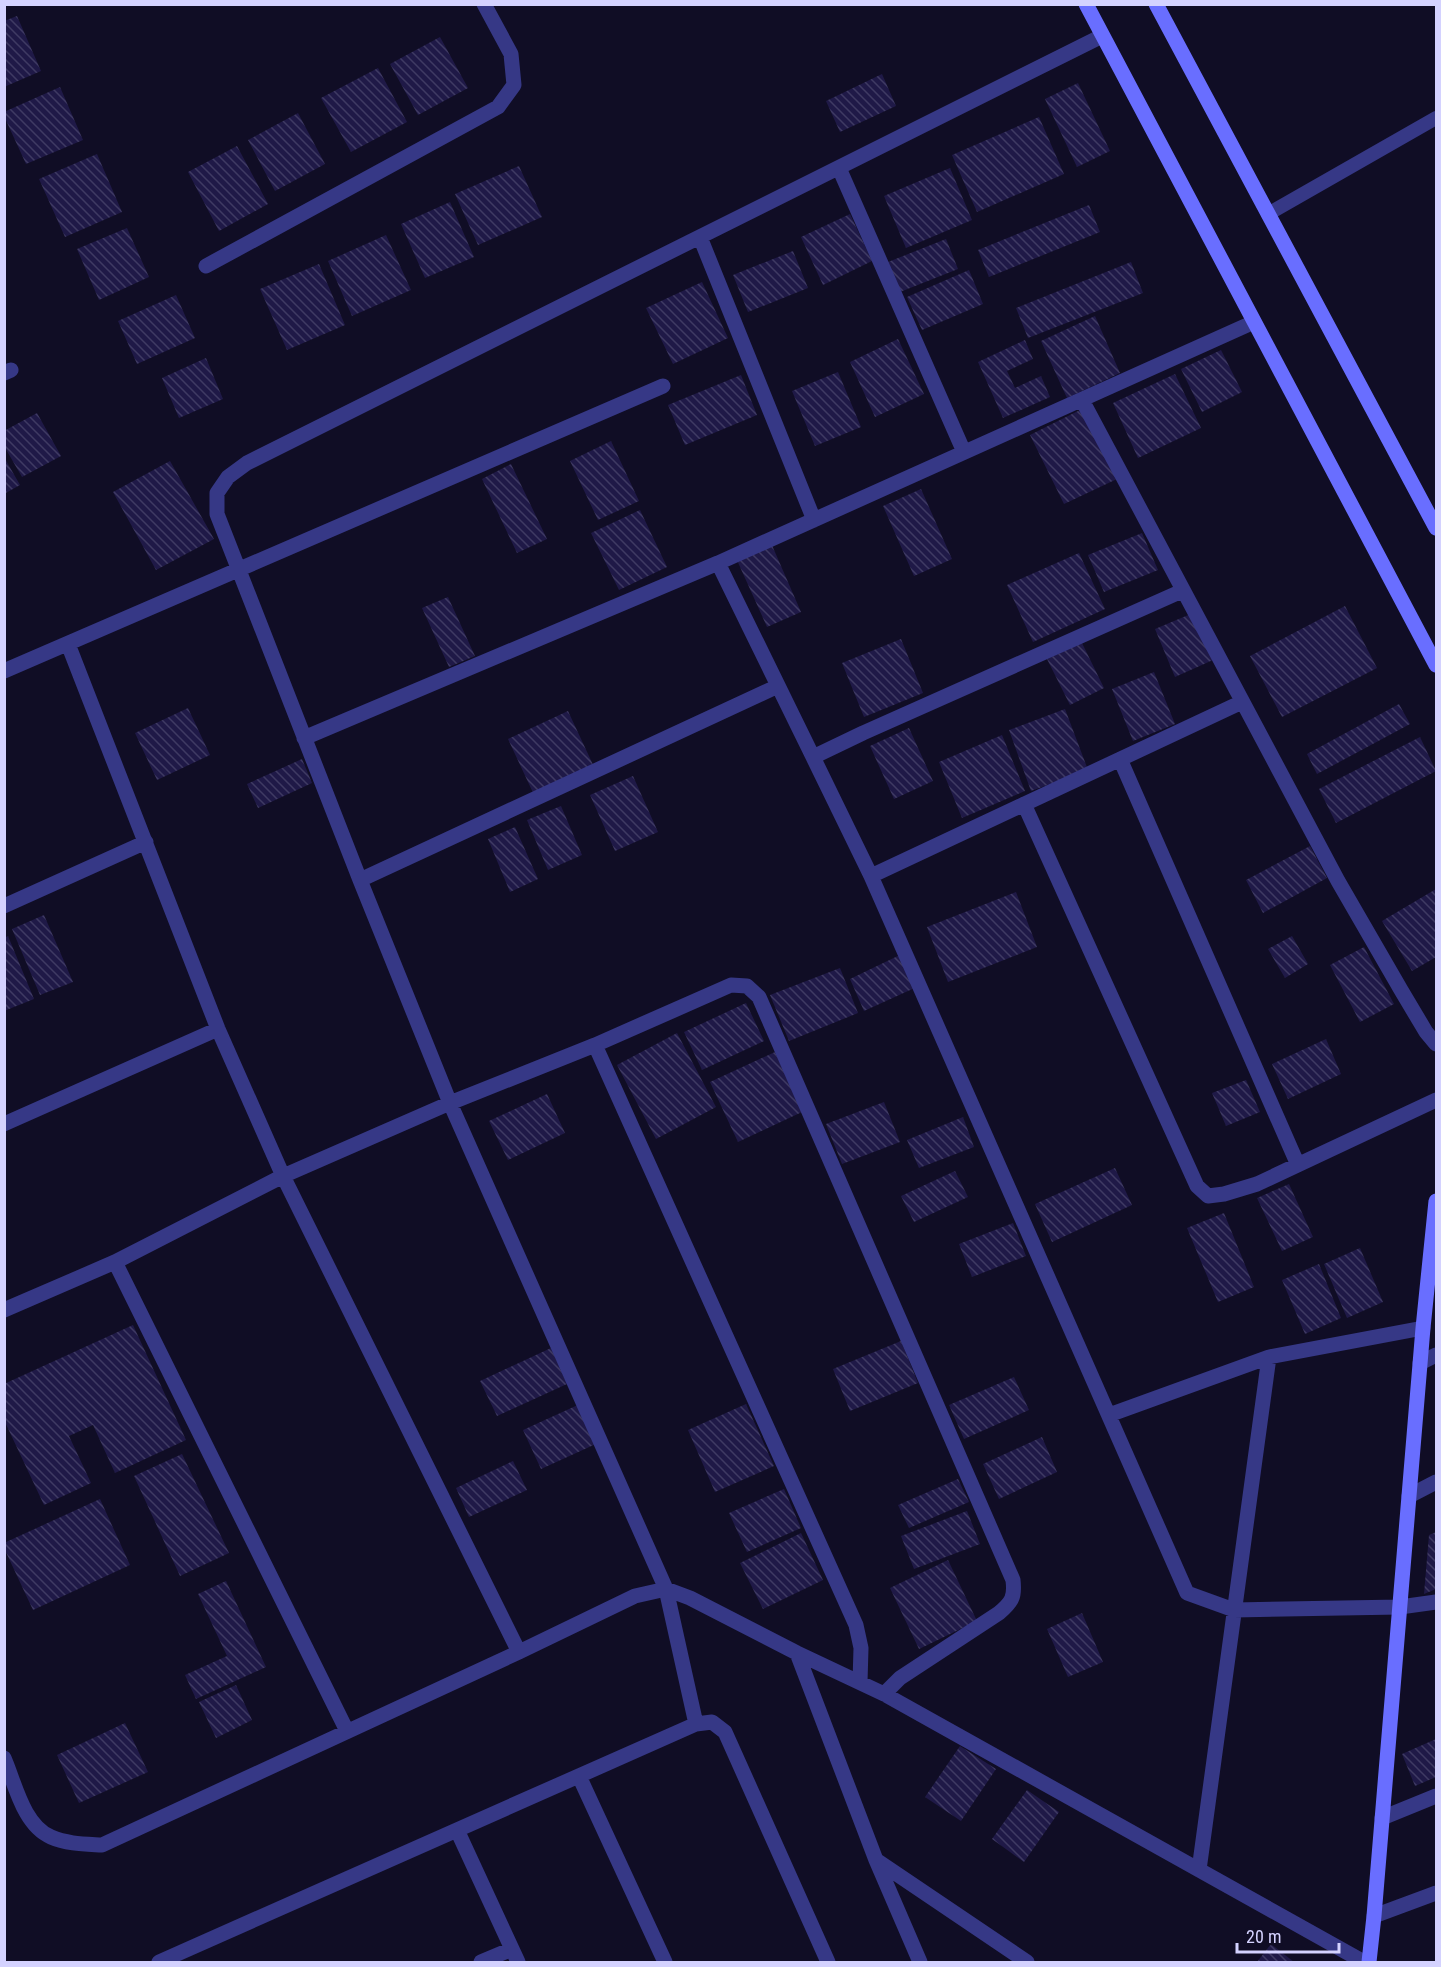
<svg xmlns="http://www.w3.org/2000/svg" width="1441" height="1967" font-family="'Roboto Condensed',sans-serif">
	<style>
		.building { fill: url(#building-back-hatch) }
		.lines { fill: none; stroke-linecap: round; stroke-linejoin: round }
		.lane { stroke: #363886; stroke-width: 14 }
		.street { stroke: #363886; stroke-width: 15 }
		.secondary { stroke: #696eff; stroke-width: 15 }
	</style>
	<defs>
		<pattern id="building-back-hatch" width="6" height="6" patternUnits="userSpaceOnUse" patternTransform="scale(1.5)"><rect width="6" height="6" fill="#1f1947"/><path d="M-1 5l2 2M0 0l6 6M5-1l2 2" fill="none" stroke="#3f3a63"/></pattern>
	</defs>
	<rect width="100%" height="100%" fill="#100d25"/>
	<path class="building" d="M17 16 41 71 4 87V21Z
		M440 37 468 88 418 115 390 64Z
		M378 68 407 122 351 152 321 98Z
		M882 74 896 106 840 132 826 101Z
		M1078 83 1110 151 1077 167 1045 99Z
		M60 87 83 140 26 164 4 116V112Z
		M298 113 325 164 275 191 248 140Z
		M1039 117 1064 174 977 212 952 155Z
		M237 146 268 204 219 231 188 172Z
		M97 154 122 212 65 237 39 179Z
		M519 166 542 217 478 245 455 194Z
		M950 168 972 220 906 248 884 196Z
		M450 202 474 257 425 278 401 224Z
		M1089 205 1100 232 989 277 978 250Z
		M850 214 872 261 823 285 801 237Z
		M127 228 149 277 99 300 77 249Z
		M386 235 411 290 352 316 328 261Z
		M946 239 958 269 900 292 888 262Z
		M793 251 808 288 748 312 733 275Z
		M1131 262 1143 293 1028 338 1016 308Z
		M319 264 345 325 287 350 260 289Z
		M969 270 983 304 922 330 907 297Z
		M702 282 728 338 673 364 646 308Z
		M176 295 195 338 137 364 118 321Z
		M1095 316 1120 373 1067 398 1041 341Z
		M898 339 924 394 875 417 850 362Z
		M1025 340 1033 359 1007 371 1015 388 1041 376 1050 397 1003 418 978 362Z
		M1221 350 1242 392 1202 412 1181 369Z
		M206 358 223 399 179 418 162 378Z
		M838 372 861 427 815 446 792 391Z
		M1175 374 1201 428 1138 458 1113 403Z
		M741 375 757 415 685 445 668 405Z
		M1082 409 1117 479 1064 504 1030 435Z
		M37 413 61 456 22 477 4 446V431Z
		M611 441 639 501 598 520 570 461Z
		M4 457 20 485 4 494Z
		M170 461 214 539 156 570 113 492Z
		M511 464 547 539 517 553 482 479Z
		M921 489 952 559 914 576 883 506Z
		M640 510 667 567 619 590 591 533Z
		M1142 533 1158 570 1104 592 1088 555Z
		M771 543 801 612 767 627 736 558Z
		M1079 553 1105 609 1033 642 1007 585Z
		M448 597 475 656 449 667 422 608Z
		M1345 606 1377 668 1282 717 1250 656Z
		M1193 613 1213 660 1175 677 1155 629Z
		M901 639 923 693 864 717 842 663Z
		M1082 643 1104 688 1070 705 1047 659Z
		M1154 672 1175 724 1133 741 1112 689Z
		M1399 704 1410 724 1317 774 1307 754Z
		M188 708 210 755 157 780 135 733Z
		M1065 709 1088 770 1031 791 1009 730Z
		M568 711 595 769 535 797 508 739Z
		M909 728 933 781 894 799 870 746Z
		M1002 735 1025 791 962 818 939 762Z
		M1420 737 1436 771 1336 823 1319 789Z
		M302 759 312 783 258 808 247 784Z
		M633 776 658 832 615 851 590 795Z
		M561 806 582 855 548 870 527 820Z
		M515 827 538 879 510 892 488 839Z
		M1310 846 1327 878 1263 913 1246 880Z
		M1436 889V957L1412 971 1382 921Z
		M1016 892 1037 947 948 982 927 927Z
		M44 915 73 982 40 995 12 929Z
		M8 936 34 999 4 1011V938Z
		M1292 936 1308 964 1285 978 1268 949Z
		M1364 947 1394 1004 1360 1022 1330 965Z
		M904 953 919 986 864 1011 850 979Z
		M840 968 858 1013 789 1041 770 995Z
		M746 1003 764 1041 702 1070 684 1032Z
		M677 1033 716 1107 656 1139 617 1065Z
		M1326 1039 1341 1074 1288 1099 1272 1064Z
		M775 1052 802 1112 738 1142 710 1082Z
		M1246 1080 1260 1112 1226 1126 1212 1093Z
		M547 1094 565 1133 508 1160 489 1121Z
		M884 1102 900 1142 842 1164 826 1124Z
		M963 1117 974 1147 919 1168 907 1140Z
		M1115 1168 1132 1205 1052 1242 1035 1204Z
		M955 1171 968 1197 914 1222 901 1196Z
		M1289 1184 1313 1237 1282 1251 1257 1198Z
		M1224 1213 1254 1287 1218 1302 1187 1228Z
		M1013 1223 1026 1256 972 1277 959 1244Z
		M1360 1248 1383 1302 1347 1318 1324 1264Z
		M1319 1264 1341 1318 1305 1334 1282 1280Z
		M133 1325 186 1440 115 1473 93 1425 69 1436 91 1483 44 1505 4 1420V1384Z
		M901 1341 918 1383 850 1411 833 1369Z
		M551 1348 567 1384 497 1416 480 1381Z
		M1014 1377 1029 1410 964 1439 949 1405Z
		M580 1404 598 1443 541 1469 523 1430Z
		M746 1404 774 1466 715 1492 688 1430Z
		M1042 1437 1057 1472 999 1499 983 1464Z
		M182 1454 229 1553 180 1576 134 1476Z
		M513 1461 527 1490 469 1517 456 1488Z
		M958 1479 969 1502 909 1528 898 1505Z
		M784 1489 801 1528 747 1552 729 1513Z
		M100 1499 130 1565 33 1610 4 1548V1543Z
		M967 1511 980 1544 914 1569 901 1536Z
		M1436 1532V1589L1424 1594 1429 1535Z
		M801 1533 823 1580 763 1609 740 1563Z
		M948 1560 977 1621 919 1649 890 1588Z
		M226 1581 266 1667 196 1699 185 1675 227 1656 198 1594Z
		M1082 1613 1103 1662 1068 1677 1047 1629Z
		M236 1685 252 1720 216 1738 199 1702Z
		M125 1723 148 1772 79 1803 57 1755Z
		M1436 1739V1777L1415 1786 1402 1754Z
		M960 1746 996 1769 961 1821 925 1797Z
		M1027 1790 1059 1812 1024 1862 992 1839Z
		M1271 1944 1294 1962H1257Z"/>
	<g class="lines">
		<path class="lane" d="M1268 214 1436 118"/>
		<path class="street" d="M839 168 964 452
			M700 237 814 520
			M206 266 498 107 514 85 511 54 484 4
			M4 373 11 370
			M1082 400 1338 881 1401 990 1426 1032 1436 1044
			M718 563 813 757 863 733 1182 591
			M68 644 218 1029 283 1176 519 1652
			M4 671 663 386
			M304 738 718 563 1254 322
			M813 757 871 876 1187 1593 1234 1610 1400 1607 1436 1602
			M1120 759 1298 1165
			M1024 804 1197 1186 1208 1196 1224 1194 1257 1184 1436 1100
			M871 876 1242 702
			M360 880 778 686
			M4 906 146 842
			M595 1045 856 1625 861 1648 860 1682
			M4 1124 218 1029
			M115 1262 347 1731
			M4 1310 115 1262 283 1176 450 1103 595 1045 731 985 747 986 759 997 1013 1580C1015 1597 1012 1602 999 1613L900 1678 884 1694
			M1420 1363 1436 1355
			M1109 1415 1269 1357 1423 1328
			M1409 1496 1436 1482
			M797 1653 876 1860 920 1962
			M696 1724 666 1589 450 1103 360 880 217 514V493L228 477 247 463 1102 36
			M4 1758C15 1783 23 1825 51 1837 67 1844 85 1844 102 1845L519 1652 635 1596 666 1589 690 1598 797 1653 884 1694 1364 1962
			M579 1776 665 1962
			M1382 1818 1436 1796
			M457 1830 518 1962
			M876 1860 1027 1962
			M1199 1870 1269 1357
			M1374 1916 1436 1893
			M159 1962 696 1724 712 1722 725 1732 828 1962
			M481 1962 512 1949"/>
		<path class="secondary" d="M1086 4 1436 665
			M1156 4 1436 528
			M1369 1962 1374 1916 1423 1328 1436 1201"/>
	</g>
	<rect width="1441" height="1967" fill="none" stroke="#d4d2ff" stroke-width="12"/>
	<path d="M1237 1943v9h102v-9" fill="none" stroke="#d4d2ff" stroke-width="3"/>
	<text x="1246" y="1943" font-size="18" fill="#d4d2ff" stroke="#100d25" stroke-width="4.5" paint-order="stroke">20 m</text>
</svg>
